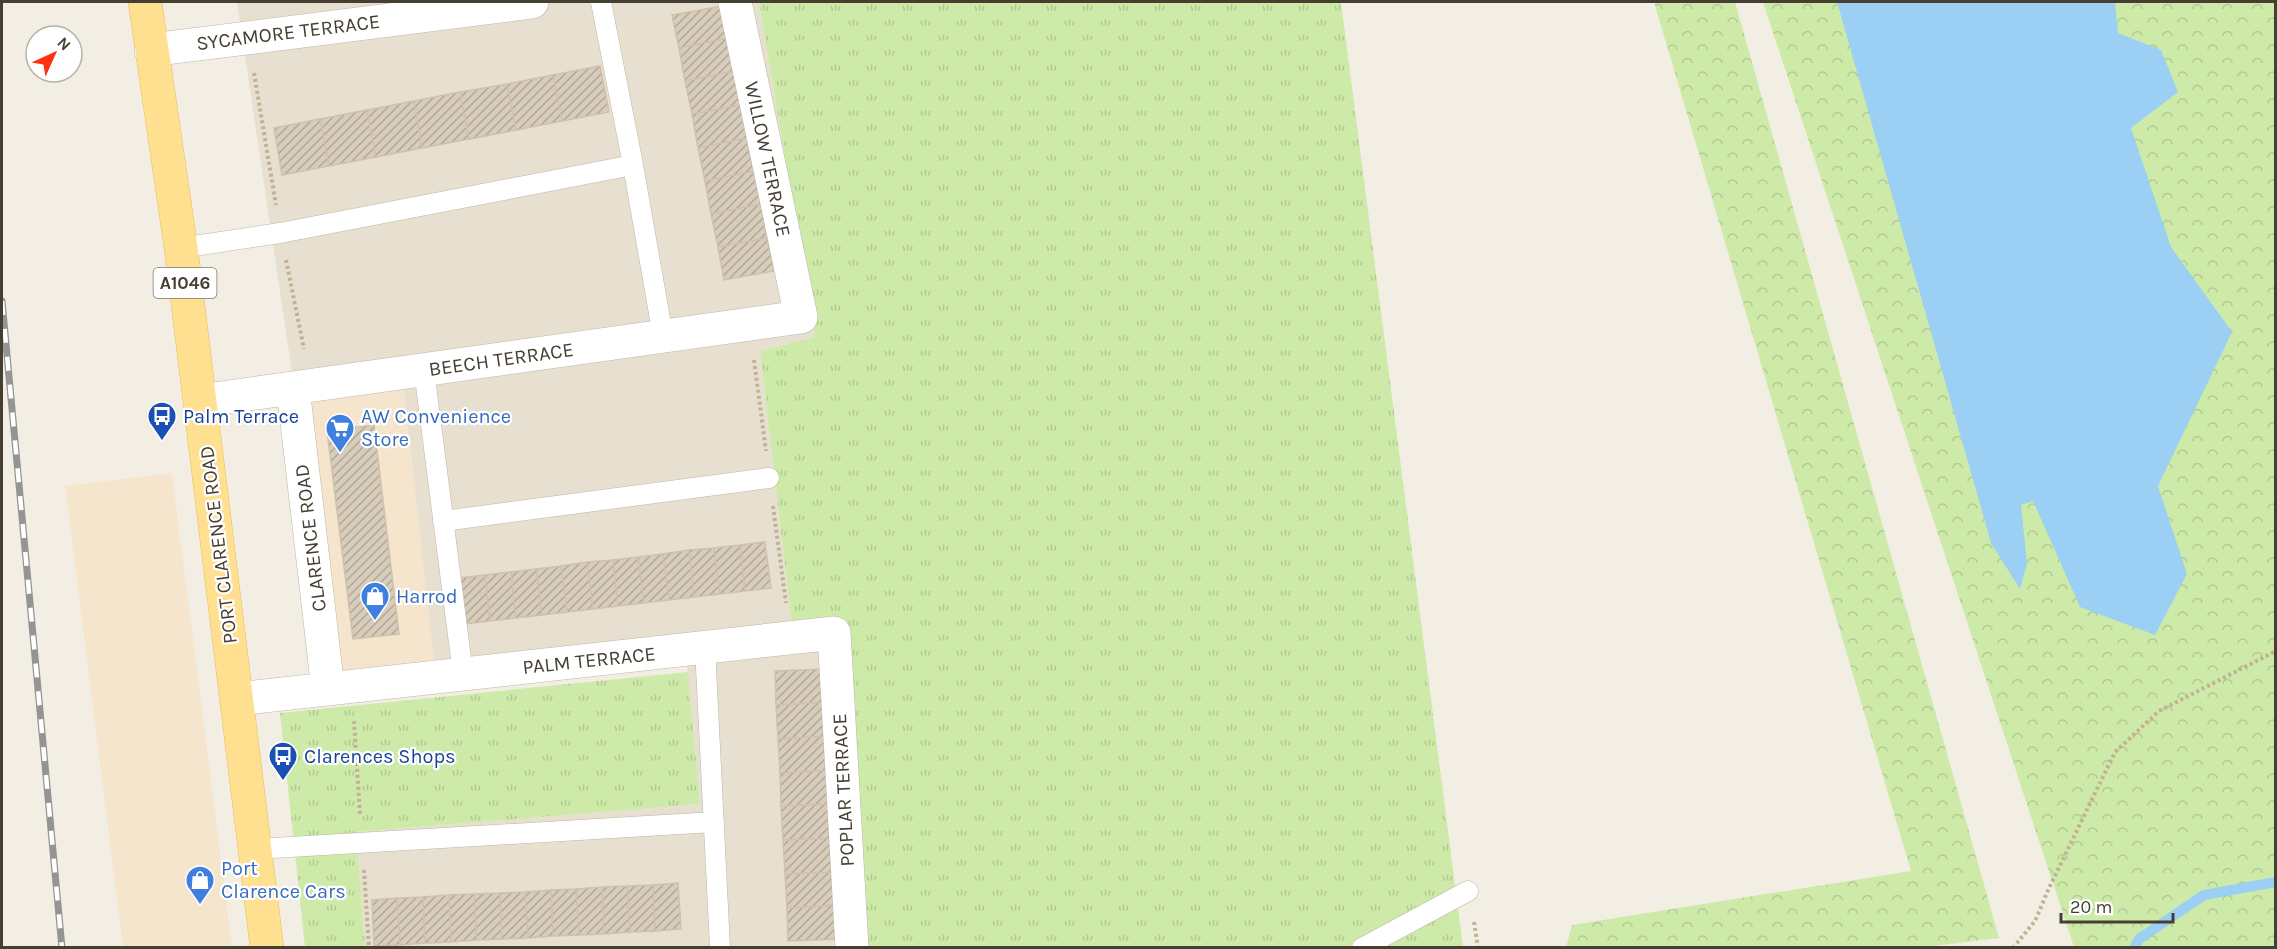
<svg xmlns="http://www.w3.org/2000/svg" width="2277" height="949" font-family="Karla,sans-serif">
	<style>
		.residential { fill: #e7e0d1 }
		.commercial { fill: #f6e5cd }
		.grass { fill: url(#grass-tufts) }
		.forest { fill: url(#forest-crowns) }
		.water { fill: #9bd0f4 }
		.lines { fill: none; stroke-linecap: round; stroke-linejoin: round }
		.stream { stroke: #9bd0f4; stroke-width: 10 }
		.building { fill: url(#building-hatch); stroke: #d0c1ab; stroke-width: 1.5 }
		.lane-casing { stroke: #beb6a6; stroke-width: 21 }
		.street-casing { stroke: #beb6a6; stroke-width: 34 }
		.primary-casing { stroke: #e9be5b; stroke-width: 34 }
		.path { stroke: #c1b296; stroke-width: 4; stroke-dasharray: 3 3; stroke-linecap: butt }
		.lane { stroke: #fff; stroke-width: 20 }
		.street { stroke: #fff; stroke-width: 33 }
		.primary { stroke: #ffdf90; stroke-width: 33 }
		.rail-casing { stroke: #949494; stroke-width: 7 }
		.rail { stroke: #fff; stroke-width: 4.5; stroke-dasharray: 14; stroke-linecap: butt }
		.labels { text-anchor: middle; stroke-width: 4.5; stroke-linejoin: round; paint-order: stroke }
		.shield { fill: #fff; stroke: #7d7870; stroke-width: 1.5 }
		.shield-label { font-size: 18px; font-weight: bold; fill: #453e33 }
		.street-label { font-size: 20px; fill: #453e33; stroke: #fff }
		.transit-label { font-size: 20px; fill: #164399; stroke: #fff; text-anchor: start }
		.shop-label { font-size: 20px; fill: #366cbe; stroke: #fff; text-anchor: start }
	</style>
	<defs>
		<pattern id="grass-tufts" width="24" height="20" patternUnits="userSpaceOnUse" patternTransform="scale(1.5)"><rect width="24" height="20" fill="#cdeaa9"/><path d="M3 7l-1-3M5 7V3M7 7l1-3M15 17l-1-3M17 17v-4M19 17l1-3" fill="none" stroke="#b1ca92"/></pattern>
		<pattern id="forest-crowns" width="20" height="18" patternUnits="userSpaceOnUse" patternTransform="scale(1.5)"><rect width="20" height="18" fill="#cdeaa9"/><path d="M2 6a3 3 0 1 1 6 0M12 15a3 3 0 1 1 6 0" fill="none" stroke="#b1ca92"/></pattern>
		<pattern id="building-hatch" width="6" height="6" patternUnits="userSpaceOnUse" patternTransform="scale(1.5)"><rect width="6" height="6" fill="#d8ccbb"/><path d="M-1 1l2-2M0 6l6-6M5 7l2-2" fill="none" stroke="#b1a799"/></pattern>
	</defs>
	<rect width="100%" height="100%" fill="#f3eee3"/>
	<path class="residential" d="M237 2H759L815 337 760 351 794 643 843 636 865 947H365L355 832 700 804 685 643 435 672 295 393Z"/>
	<path class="commercial" d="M403 380 435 672 320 684 295 393Z
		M172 473 232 947H123L65 486Z"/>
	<path class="grass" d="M759 2H1341L1463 947H865L843 637 794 643 760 351 815 337Z
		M688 672 700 804 356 832 365 947H305L280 713Z"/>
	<path class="forest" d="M1654 2H1735L1999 938 1917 948 1566 947 1572 925 1911 871Z
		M1763 2H2275V947H2074Z"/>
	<path class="water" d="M1837 2H2115L2118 33 2161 50 2178 92 2131 128 2171 247 2232 332 2158 486 2187 574 2155 635 2080 607 2033 501 2021 505 2027 564 2020 589 1991 543Z"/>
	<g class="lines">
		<path class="stream" d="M2134 948 2139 939 2204 895 2276 882"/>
	</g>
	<path class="building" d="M722 6 728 38 679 48 672 15Z
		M728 38 735 71 685 81 679 48Z
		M600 66 609 112 562 121 553 75Z
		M735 71 741 105 692 114 685 81Z
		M553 75 562 121 516 130 507 84Z
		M507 84 516 130 469 139 460 92Z
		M460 92 469 139 422 148 414 101Z
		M414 101 422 148 376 157 367 110Z
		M741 105 747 138 698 148 692 114Z
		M367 110 376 157 329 166 320 119Z
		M320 119 329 166 282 175 274 128Z
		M747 138 754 171 705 181 698 148Z
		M754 171 761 204 711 214 705 181Z
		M761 204 767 238 718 247 711 214Z
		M767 238 774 271 724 280 718 247Z
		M374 425 399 634 353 639 327 431Z
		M765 542 771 588 745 591 740 545Z
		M740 545 745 591 720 594 714 548Z
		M714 548 720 594 694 597 689 550Z
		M689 550 694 597 669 600 663 554Z
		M663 554 669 600 644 603 638 557Z
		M638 557 644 603 618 606 613 560Z
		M613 560 618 606 593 609 587 562Z
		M587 562 593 609 567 612 561 566Z
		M561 566 567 612 542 615 536 569Z
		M536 569 542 615 516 618 511 572Z
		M511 572 516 618 490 621 485 575Z
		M485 575 490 621 465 624 459 578Z
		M827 669 829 702 776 705 775 671Z
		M829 702 830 736 778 739 776 705Z
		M830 736 832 770 780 773 778 739Z
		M832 770 834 804 781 806 780 773Z
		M834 804 835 838 783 840 781 806Z
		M835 838 837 872 785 874 783 840Z
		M837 872 839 905 787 908 785 874Z
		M678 883 681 929 655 931 653 885Z
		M653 885 655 931 630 932 627 886Z
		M627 886 630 932 604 934 602 887Z
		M602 887 604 934 579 935 576 889Z
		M576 889 579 935 553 936 551 890Z
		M551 890 553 936 528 938 525 892Z
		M525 892 528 938 502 939 500 893Z
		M500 893 502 939 477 940 474 894Z
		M474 894 477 940 451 942 449 895Z
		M449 895 451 942 425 943 423 897Z
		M423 897 425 943 400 945 397 898Z
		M397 898 400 945 374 946 372 900Z
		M839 905 840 939 788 941 787 908Z"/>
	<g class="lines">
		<g class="lane-casing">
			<path id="lane" d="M601 2 633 165 663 336
				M181 248 280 233 633 165
				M424 370 463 674
				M443 521 769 478
				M705 647 720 948
				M256 849 714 822
				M1362 948 1468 891"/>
		</g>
		<g class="street-casing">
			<path id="street" d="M151 50 532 2
				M293 388 328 689
				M200 401 801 317 735 2
				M237 699 834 633 852 948"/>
		</g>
		<g class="primary-casing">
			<path id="primary" d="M145 2 181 248 267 948"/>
		</g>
		<path class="path" d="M254 73 276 205
			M286 260 304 349
			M754 360 766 451
			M773 506 786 603
			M354 721 360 815
			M364 870 369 948
			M1474 922 1478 948
			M2013 948 2035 921 2049 888 2115 752 2159 711 2276 651"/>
		<use href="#lane" class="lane"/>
		<use href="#street" class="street"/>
		<use href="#primary" class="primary"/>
		<g class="rail-casing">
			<path id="rail" d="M2 301 62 948"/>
		</g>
		<use href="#rail" class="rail"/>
	</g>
	<defs>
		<g id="bus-pin" transform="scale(1.5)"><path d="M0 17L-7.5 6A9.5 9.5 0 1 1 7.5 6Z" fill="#1a4fb4" stroke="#fff"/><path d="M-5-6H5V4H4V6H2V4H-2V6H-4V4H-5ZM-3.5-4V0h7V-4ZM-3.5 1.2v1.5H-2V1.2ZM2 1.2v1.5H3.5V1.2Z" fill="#fff"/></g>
		<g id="supermarket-pin" transform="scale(1.5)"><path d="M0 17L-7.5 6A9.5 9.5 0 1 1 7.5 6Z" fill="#3f7fe0" stroke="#fff"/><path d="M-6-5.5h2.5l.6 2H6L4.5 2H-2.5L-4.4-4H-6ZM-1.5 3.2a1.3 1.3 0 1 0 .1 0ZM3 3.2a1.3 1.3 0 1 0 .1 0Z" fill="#fff"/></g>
		<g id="shop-pin" transform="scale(1.5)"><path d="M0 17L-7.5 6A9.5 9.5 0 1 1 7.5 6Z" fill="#3f7fe0" stroke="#fff"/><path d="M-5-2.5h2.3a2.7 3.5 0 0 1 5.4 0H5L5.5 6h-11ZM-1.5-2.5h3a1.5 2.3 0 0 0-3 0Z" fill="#fff"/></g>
	</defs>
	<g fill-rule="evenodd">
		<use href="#bus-pin" x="162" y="416"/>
		<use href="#supermarket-pin" x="340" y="428"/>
		<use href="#shop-pin" x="375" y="596"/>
		<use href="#bus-pin" x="283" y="756"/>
		<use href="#shop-pin" x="200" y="880"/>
	</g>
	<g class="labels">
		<rect class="shield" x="153.5" y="268" width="63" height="30" rx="4.5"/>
		<g class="shield-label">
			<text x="185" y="289">A1046</text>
		</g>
		<g class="street-label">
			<text transform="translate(288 32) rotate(-7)" y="7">SYCAMORE TERRACE</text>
			<text transform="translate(768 159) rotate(78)" y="7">WILLOW TERRACE</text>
			<text transform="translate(501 359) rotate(-8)" y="7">BEECH TERRACE</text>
			<text transform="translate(310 538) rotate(-97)" y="7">CLARENCE ROAD</text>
			<text transform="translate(218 545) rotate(-97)" y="7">PORT CLARENCE ROAD</text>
			<text transform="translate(589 660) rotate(-6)" y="7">PALM TERRACE</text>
			<text transform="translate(843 790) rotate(-93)" y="7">POPLAR TERRACE</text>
		</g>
		<g class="transit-label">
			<text x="183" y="423">Palm Terrace</text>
			<text x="304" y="763">Clarences Shops</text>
		</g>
		<g class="shop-label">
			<text x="361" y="423">AW Convenience<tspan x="361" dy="23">Store</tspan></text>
			<text x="396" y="603">Harrod</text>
			<text x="221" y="875">Port<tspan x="221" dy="23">Clarence Cars</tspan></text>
		</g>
	</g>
	<rect width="2277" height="949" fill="none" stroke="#453e33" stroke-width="6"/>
	<g transform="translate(54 54) rotate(45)"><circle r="28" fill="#ffffff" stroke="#b5b2ad" stroke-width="1.5"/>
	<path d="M0-4.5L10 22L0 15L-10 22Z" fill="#ff310e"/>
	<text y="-9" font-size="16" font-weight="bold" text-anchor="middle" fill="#453e33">N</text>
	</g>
	<path d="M2061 913v9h112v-9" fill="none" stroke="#453e33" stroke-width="3"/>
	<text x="2070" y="913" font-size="18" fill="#453e33" stroke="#ffffff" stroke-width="4.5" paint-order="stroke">20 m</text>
</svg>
